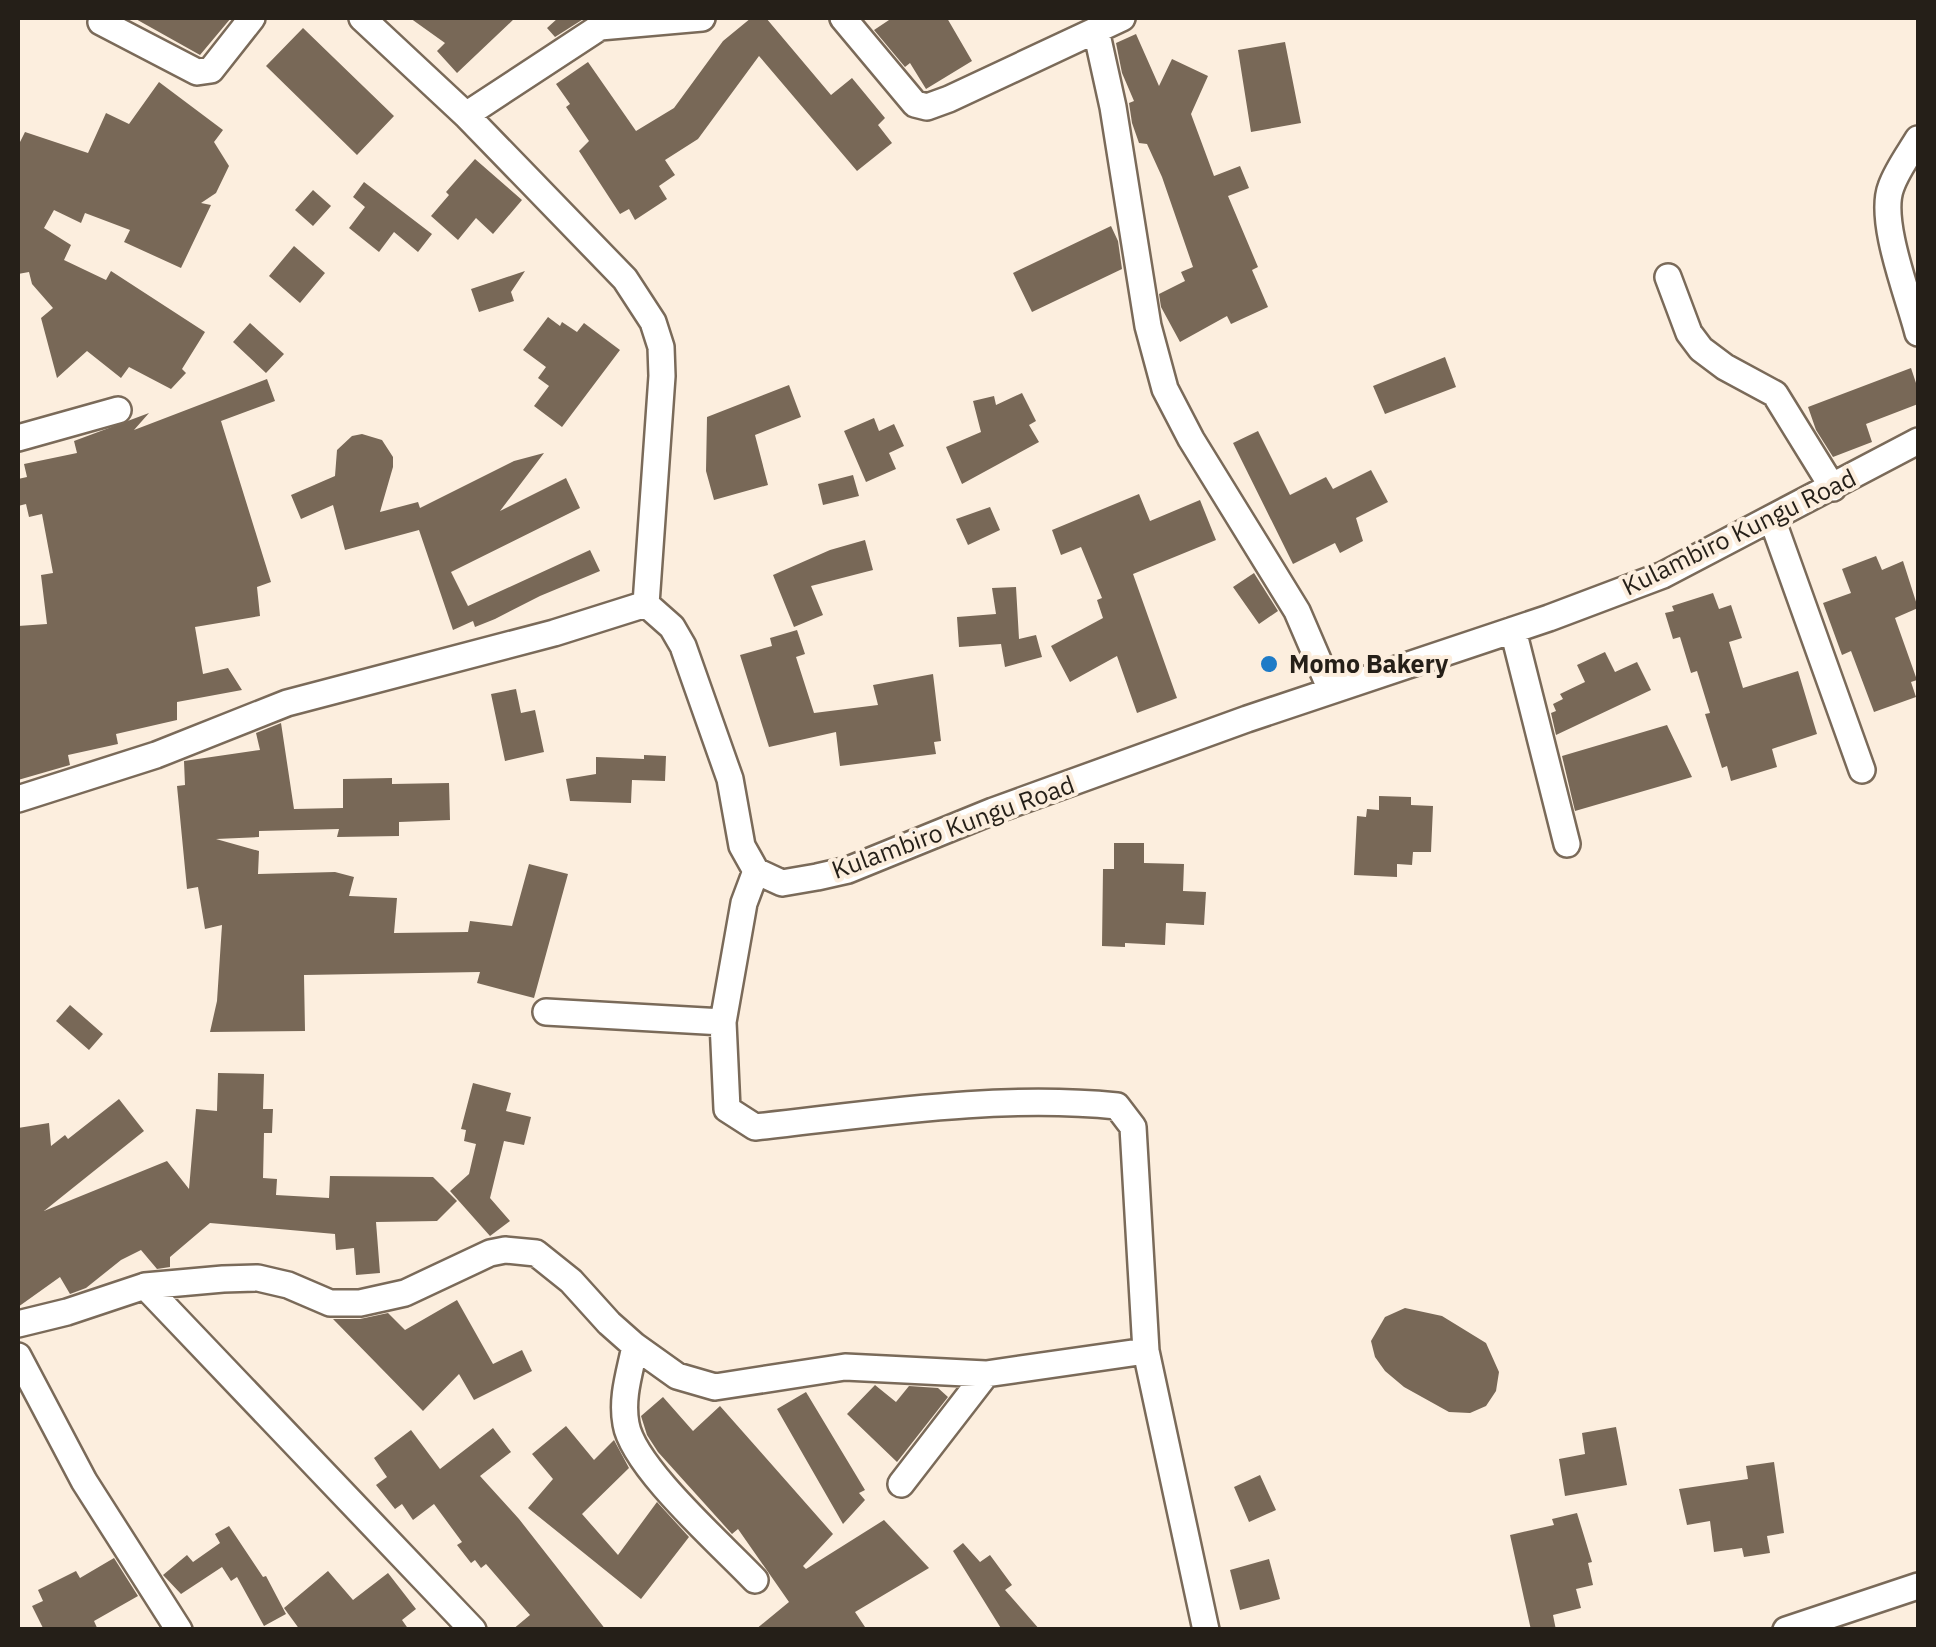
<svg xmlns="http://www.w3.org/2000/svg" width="1936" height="1647" font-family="'IBM Plex Sans',sans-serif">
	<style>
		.building { fill: #786857 }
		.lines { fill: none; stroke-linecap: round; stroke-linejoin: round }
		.minor-casing { stroke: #7a6a59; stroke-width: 30 }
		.minor { stroke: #fff; stroke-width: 25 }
		.poi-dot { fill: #1e7bc7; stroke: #fceede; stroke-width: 4 }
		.labels { text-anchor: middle; stroke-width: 8; stroke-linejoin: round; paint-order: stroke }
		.street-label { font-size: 25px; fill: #251f18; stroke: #fceede }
		.poi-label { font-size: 25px; font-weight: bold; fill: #251f18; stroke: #fceede; text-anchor: start }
	</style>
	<rect width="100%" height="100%" fill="#fceede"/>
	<path class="building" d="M134 18H231L200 55Z
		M410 18H515L457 73 437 51 445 43Z
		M558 18H585L555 37 547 28Z
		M751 18H766L831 95 852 78 885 118 878 125 892 143 857 171 759 56 698 139 665 160 675 175 659 186 667 199 635 220 629 209 620 214 579 151 589 141 566 107 570 104 556 84 588 62 636 131 674 108 723 41Z
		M892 18H947L972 61 926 89 910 63 905 67 874 30Z
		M303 28 394 116 357 155 266 66Z
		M1136 34 1159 86 1172 59 1208 76 1191 114 1214 176 1240 166 1249 188 1228 196 1258 267 1252 270 1268 307 1231 324 1227 316 1180 342 1161 307 1159 294 1185 281 1181 272 1193 267 1162 177 1147 144 1139 143 1132 123 1129 103 1134 101 1122 73 1116 43Z
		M1285 42 1301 123 1251 132 1238 50Z
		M159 82 223 130 214 142 229 166 216 193 201 203 211 205 181 268 124 242 130 230 85 213 81 223 54 210 44 228 71 245 64 260 106 280 111 271 205 332 182 369 186 373 171 389 129 367 121 378 87 351 57 378 41 318 53 308 32 284 29 272 18 274V146L25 132 88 153 106 113 129 124Z
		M475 159 522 200 493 234 476 218 458 240 431 216 449 195 446 192Z
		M364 182 432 234 418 252 394 232 379 252 349 228 365 207 353 197Z
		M313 190 331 206 313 226 295 210Z
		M1111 226 1118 241 1122 269 1032 312 1013 273Z
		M294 246 325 273 300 303 269 276Z
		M525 271 511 292 514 301 479 312 471 289Z
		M548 317 560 326 562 322 577 332 584 323 620 350 562 427 534 406 549 386 538 378 546 367 523 350Z
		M250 323 284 354 266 373 233 342Z
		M1445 357 1456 387 1385 414 1373 386Z
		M1911 368 1918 389V404L1866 424 1872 442 1833 457 1816 430 1808 407Z
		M267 379 275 401 221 421 271 582 257 587 260 616 195 627 203 674 228 668 242 690 177 702V720L116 734 118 744 68 755 70 765 18 780V626L47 624 41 575 53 573 42 514 29 517 26 504 18 506V479L27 477 24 464 77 453 74 441 149 413 134 430Z
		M789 385 801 417 755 435 768 485 714 500 706 471 707 417Z
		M1022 393 1036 421 1029 425 1039 442 962 484 946 447 981 432 973 401 994 396 996 405Z
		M874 418 879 431 894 424 904 446 889 453 896 469 866 482 844 431Z
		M1258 431 1290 495 1326 477 1333 489 1371 470 1388 502 1356 518 1363 541 1340 553 1335 543 1293 564 1233 443Z
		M362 434 382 440 393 457V467L380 512 418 502 420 508 514 461 544 453 500 511 566 478 580 508 451 572 468 606 590 550 600 571 540 596 495 619 475 627 473 621 453 630 419 530 345 550 333 505 301 519 291 495 335 476 337 450 352 436Z
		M853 475 859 496 823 505 818 484Z
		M1139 494 1150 521 1200 500 1216 540 1133 574 1177 698 1137 713 1117 656 1070 682 1051 646 1103 618 1097 600 1102 598 1081 547 1061 555 1052 530Z
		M990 507 1000 530 968 545 956 519Z
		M865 540 873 570 811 586 823 615 794 627 773 575 830 550Z
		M1876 556 1882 570 1903 561 1918 608 1895 618 1917 680 1911 682 1916 697 1874 712 1851 651 1842 655 1823 603 1851 593 1842 569Z
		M1254 573 1278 611 1259 624 1233 587Z
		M1016 587 1019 639 1036 635 1042 657 1005 667 1001 644 959 647 957 617 996 614 992 588Z
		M1713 593 1719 609 1731 605 1742 638 1729 642 1743 688 1798 671 1817 734 1772 749 1777 767 1731 781 1727 766 1722 768 1705 714 1710 713 1697 671 1691 673 1680 637 1673 639 1665 613 1674 611 1672 606Z
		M797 630 805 654 796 657 814 713 878 705 873 685 933 674 941 741 934 742 936 754 840 766 836 732 769 747 740 655 772 646 770 638Z
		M1605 652 1615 672 1637 662 1651 690 1556 735 1551 713 1556 711 1553 704 1563 699 1560 694 1585 682 1577 665Z
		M516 689 521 713 535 710 544 752 505 761 491 694Z
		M281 723 294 809 343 808V779L392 778V784L449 783 450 820 399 822V836L337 837 339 829 259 831V837L216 839 259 851 258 874 335 872 354 877 349 896 397 898 394 933 468 932 470 921 512 926 529 864 568 874 534 998 477 983 480 972 304 975 305 1031 210 1032 217 1001 222 925 205 929 198 887 187 889 177 786 185 785 184 761 260 750 256 733Z
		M1667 725 1692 777 1575 811 1562 756Z
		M644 755 666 756 665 781 632 780 631 803 570 801 566 779 596 774V757L644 759Z
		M1379 796 1411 797V805L1433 806 1431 852H1413L1412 865 1397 864V877L1354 875 1357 816 1366 817 1367 809 1379 810Z
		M1114 843H1144V863L1184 864 1183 891 1206 892 1204 925 1166 923 1165 945 1125 943V947L1102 946 1103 869H1114Z
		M70 1005 103 1034 89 1050 56 1021Z
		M218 1073 264 1074 263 1109H273L272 1133H264L263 1178 277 1179 276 1195 329 1198 330 1176 433 1177 457 1201 437 1221 376 1222 380 1273 356 1275 354 1248 336 1250 335 1234 210 1223 170 1257V1267L157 1269 141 1250 121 1260 86 1288 70 1294 60 1277 18 1307V1128L49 1123 51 1146 65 1135 68 1139 119 1099 144 1131 44 1211 167 1161 189 1189 196 1109 217 1111Z
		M473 1083 511 1093 506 1111 531 1117 524 1145 504 1141 490 1198 510 1221 490 1236 450 1191 469 1174 476 1144 464 1141 466 1130 461 1129Z
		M457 1300 493 1364 522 1350 532 1371 474 1400 459 1374 423 1411 333 1319H360L388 1313 405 1330Z
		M1405 1308 1442 1316 1486 1343 1499 1372 1496 1391 1486 1406 1470 1413 1449 1412 1404 1387 1385 1371 1375 1357 1371 1341 1385 1317Z
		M875 1385 896 1402 909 1386 938 1388 948 1397 897 1462 847 1414Z
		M806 1392 865 1490 859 1493 865 1500 843 1524 777 1409Z
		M663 1397 693 1431 720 1406 833 1534 803 1566 806 1569 884 1520 929 1568 855 1612 867 1630H755L789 1602 738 1529 732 1534 658 1452 647 1435 641 1416Z
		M566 1426 594 1460 614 1440 629 1468 582 1514 618 1555 657 1502 689 1537 641 1599 528 1508 553 1479 532 1454Z
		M1616 1427 1627 1485 1565 1496 1559 1459 1585 1454 1582 1433Z
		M493 1428 511 1452 480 1476 519 1519 606 1630H512L530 1615 486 1564 481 1568 475 1560 471 1563 457 1545 462 1542 434 1504 413 1520 402 1504 395 1509 376 1485 387 1477 374 1458 411 1430 440 1469Z
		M1774 1462 1784 1533 1767 1536 1770 1553 1744 1557 1742 1548 1714 1552 1710 1521 1687 1525 1679 1489 1748 1479 1746 1466Z
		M1260 1475 1276 1510 1249 1522 1234 1487Z
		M1577 1513 1592 1562 1588 1563 1593 1585 1576 1589 1581 1608 1553 1615 1556 1630H1531L1510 1535 1554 1525 1552 1519Z
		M229 1526 263 1577 266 1576 286 1614 264 1626 237 1577 231 1581 222 1567 181 1594 163 1575 187 1555 193 1562 220 1543 215 1534Z
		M963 1543 980 1562 990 1555 1012 1585 1005 1590 1040 1630H1002L953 1551Z
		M114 1558 138 1596 94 1621 98 1630H44L32 1606 43 1601 38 1590 76 1571 80 1578Z
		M1269 1559 1280 1599 1240 1610 1230 1570Z
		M328 1571 353 1600 388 1573 416 1609 402 1620 409 1630H300L284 1608Z"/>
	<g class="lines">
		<g class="minor-casing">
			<path id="minor" d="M362 18 466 115 625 279 653 322 661 347 662 376 646 604
				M843 18 915 104 927 107 949 99 1122 18
				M101 22 197 72 211 70 252 18
				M1096 30 1113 107 1148 326 1165 389 1191 439 1297 611 1331 690
				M466 115 600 27 702 18
				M1918 139C1909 154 1897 170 1891 187 1878 221 1909 297 1918 333
				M1668 277 1689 333 1701 349 1725 367 1775 394 1833 488
				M18 438 118 410
				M1772 519 1862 770
				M1513 630 1567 844
				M18 799 156 755 287 703 554 633 646 604 672 627 683 646 730 779 742 846 756 871 782 883 817 877 848 870 993 811 1247 719 1549 618 1663 575 1918 441
				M546 1012 723 1022 744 903 756 871
				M723 1022 727 1109 755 1127C875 1114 996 1094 1117 1106L1133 1127 1146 1351
				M145 1286 473 1630
				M18 1324 67 1312 145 1286 223 1279 258 1278 288 1285 330 1303H360L405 1293 490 1253 505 1250 536 1253 571 1281 609 1323 635 1346 677 1376 715 1387 845 1367 986 1374 1146 1351 1206 1630
				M635 1346C630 1372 621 1397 626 1424 633 1467 722 1545 755 1580
				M18 1356 84 1481 179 1630
				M901 1484 986 1374
				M1786 1630 1918 1586"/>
		</g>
		<use href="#minor" class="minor"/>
	</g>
	<circle class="poi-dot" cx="1269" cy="664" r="10"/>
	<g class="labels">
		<g class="street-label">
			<text transform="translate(1739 532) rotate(-26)" y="9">Kulambiro Kungu Road</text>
			<text transform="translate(953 827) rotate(-20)" y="9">Kulambiro Kungu Road</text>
		</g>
		<g class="poi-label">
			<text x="1289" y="673">Momo Bakery</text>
		</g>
	</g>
	<rect width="1936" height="1647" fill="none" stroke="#251f18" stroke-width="40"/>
</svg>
